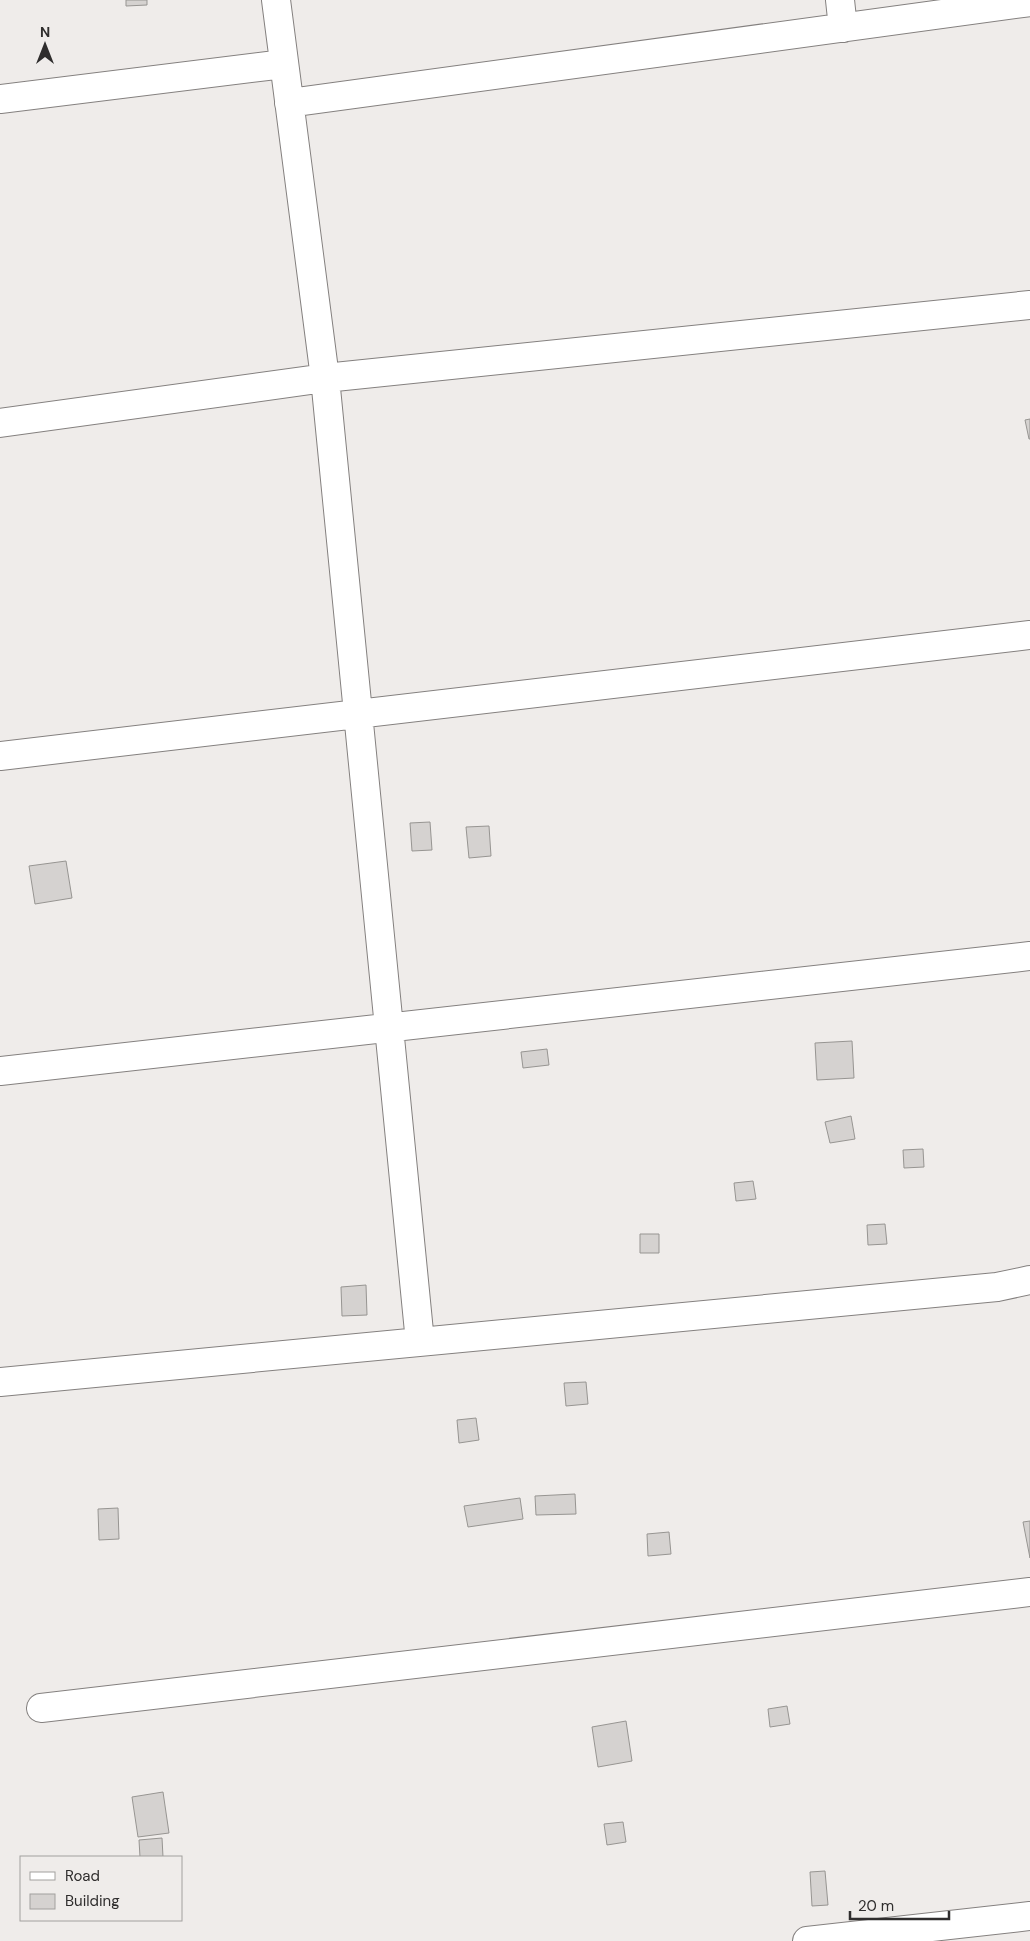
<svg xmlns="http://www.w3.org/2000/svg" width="1030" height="1941" font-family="'DM Sans',sans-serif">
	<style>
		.building { fill: #d5d2d0; stroke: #979592 }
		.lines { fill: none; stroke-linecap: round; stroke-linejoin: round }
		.minor-casing { stroke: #84807f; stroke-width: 30 }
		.minor { stroke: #fff; stroke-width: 28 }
	</style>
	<rect width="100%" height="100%" fill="#efecea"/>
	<path class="building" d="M126 0H147V5L126 6Z
		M1030 419V439H1029L1025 420Z
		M430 822 432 850 412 851 410 823Z
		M489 826 491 856 469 858 466 827Z
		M66 861 72 898 35 904 29 866Z
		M852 1041 854 1078 817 1080 815 1043Z
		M547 1049 549 1065 523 1068 521 1052Z
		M851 1116 855 1139 830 1143 825 1122Z
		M923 1149 924 1167 904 1168 903 1150Z
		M753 1181 756 1199 736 1201 734 1183Z
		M885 1224 887 1244 868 1245 867 1225Z
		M640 1234H659V1253H640Z
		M366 1285 367 1315 342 1316 341 1287Z
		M586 1382 588 1404 566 1406 564 1383Z
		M476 1418 479 1440 459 1443 457 1420Z
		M575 1494 576 1514 536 1515 535 1496Z
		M520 1498 523 1519 468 1527 464 1506Z
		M118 1508 119 1539 99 1540 98 1509Z
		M1030 1521V1558L1023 1522Z
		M669 1532 671 1554 648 1556 647 1534Z
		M787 1706 790 1724 770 1727 768 1709Z
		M626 1721 632 1761 598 1767 592 1727Z
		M163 1792 169 1833 138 1837 132 1797Z
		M623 1822 626 1842 607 1845 604 1824Z
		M162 1838 163 1857H140L139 1840Z
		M825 1871 828 1905 812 1906 810 1872Z"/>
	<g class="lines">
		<g class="minor-casing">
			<path id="minor" d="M276 0 325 378 420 1342
				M840 0 843 28
				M0 99 284 64
				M289 103 1030 2
				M0 423 325 378 1030 305
				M0 756 1030 635
				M0 1071 1030 956
				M0 1382 997 1287 1030 1280
				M41 1708 1030 1592
				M807 1941 1030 1916"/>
		</g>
		<use href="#minor" class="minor"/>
	</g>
	<rect x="20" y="1856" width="162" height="65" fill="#efecea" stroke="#a2a09e"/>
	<rect x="30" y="1872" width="25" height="8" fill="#ffffff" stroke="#a2a09e"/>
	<text x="65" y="1881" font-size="15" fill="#2f2d2d">Road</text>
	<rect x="30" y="1894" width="25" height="15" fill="#d5d2d0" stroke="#a2a09e"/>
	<text x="65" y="1906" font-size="15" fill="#2f2d2d">Building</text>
	<g transform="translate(45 45)" stroke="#efecea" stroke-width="4" paint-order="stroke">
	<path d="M0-4L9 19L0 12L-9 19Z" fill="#2f2d2d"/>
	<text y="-8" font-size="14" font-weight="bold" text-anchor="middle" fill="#2f2d2d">N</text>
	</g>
	<path d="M850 1911v8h99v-8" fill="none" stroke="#2f2d2d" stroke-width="2.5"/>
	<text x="858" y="1911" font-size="15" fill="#2f2d2d" stroke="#efecea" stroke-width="4" paint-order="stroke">20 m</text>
</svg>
